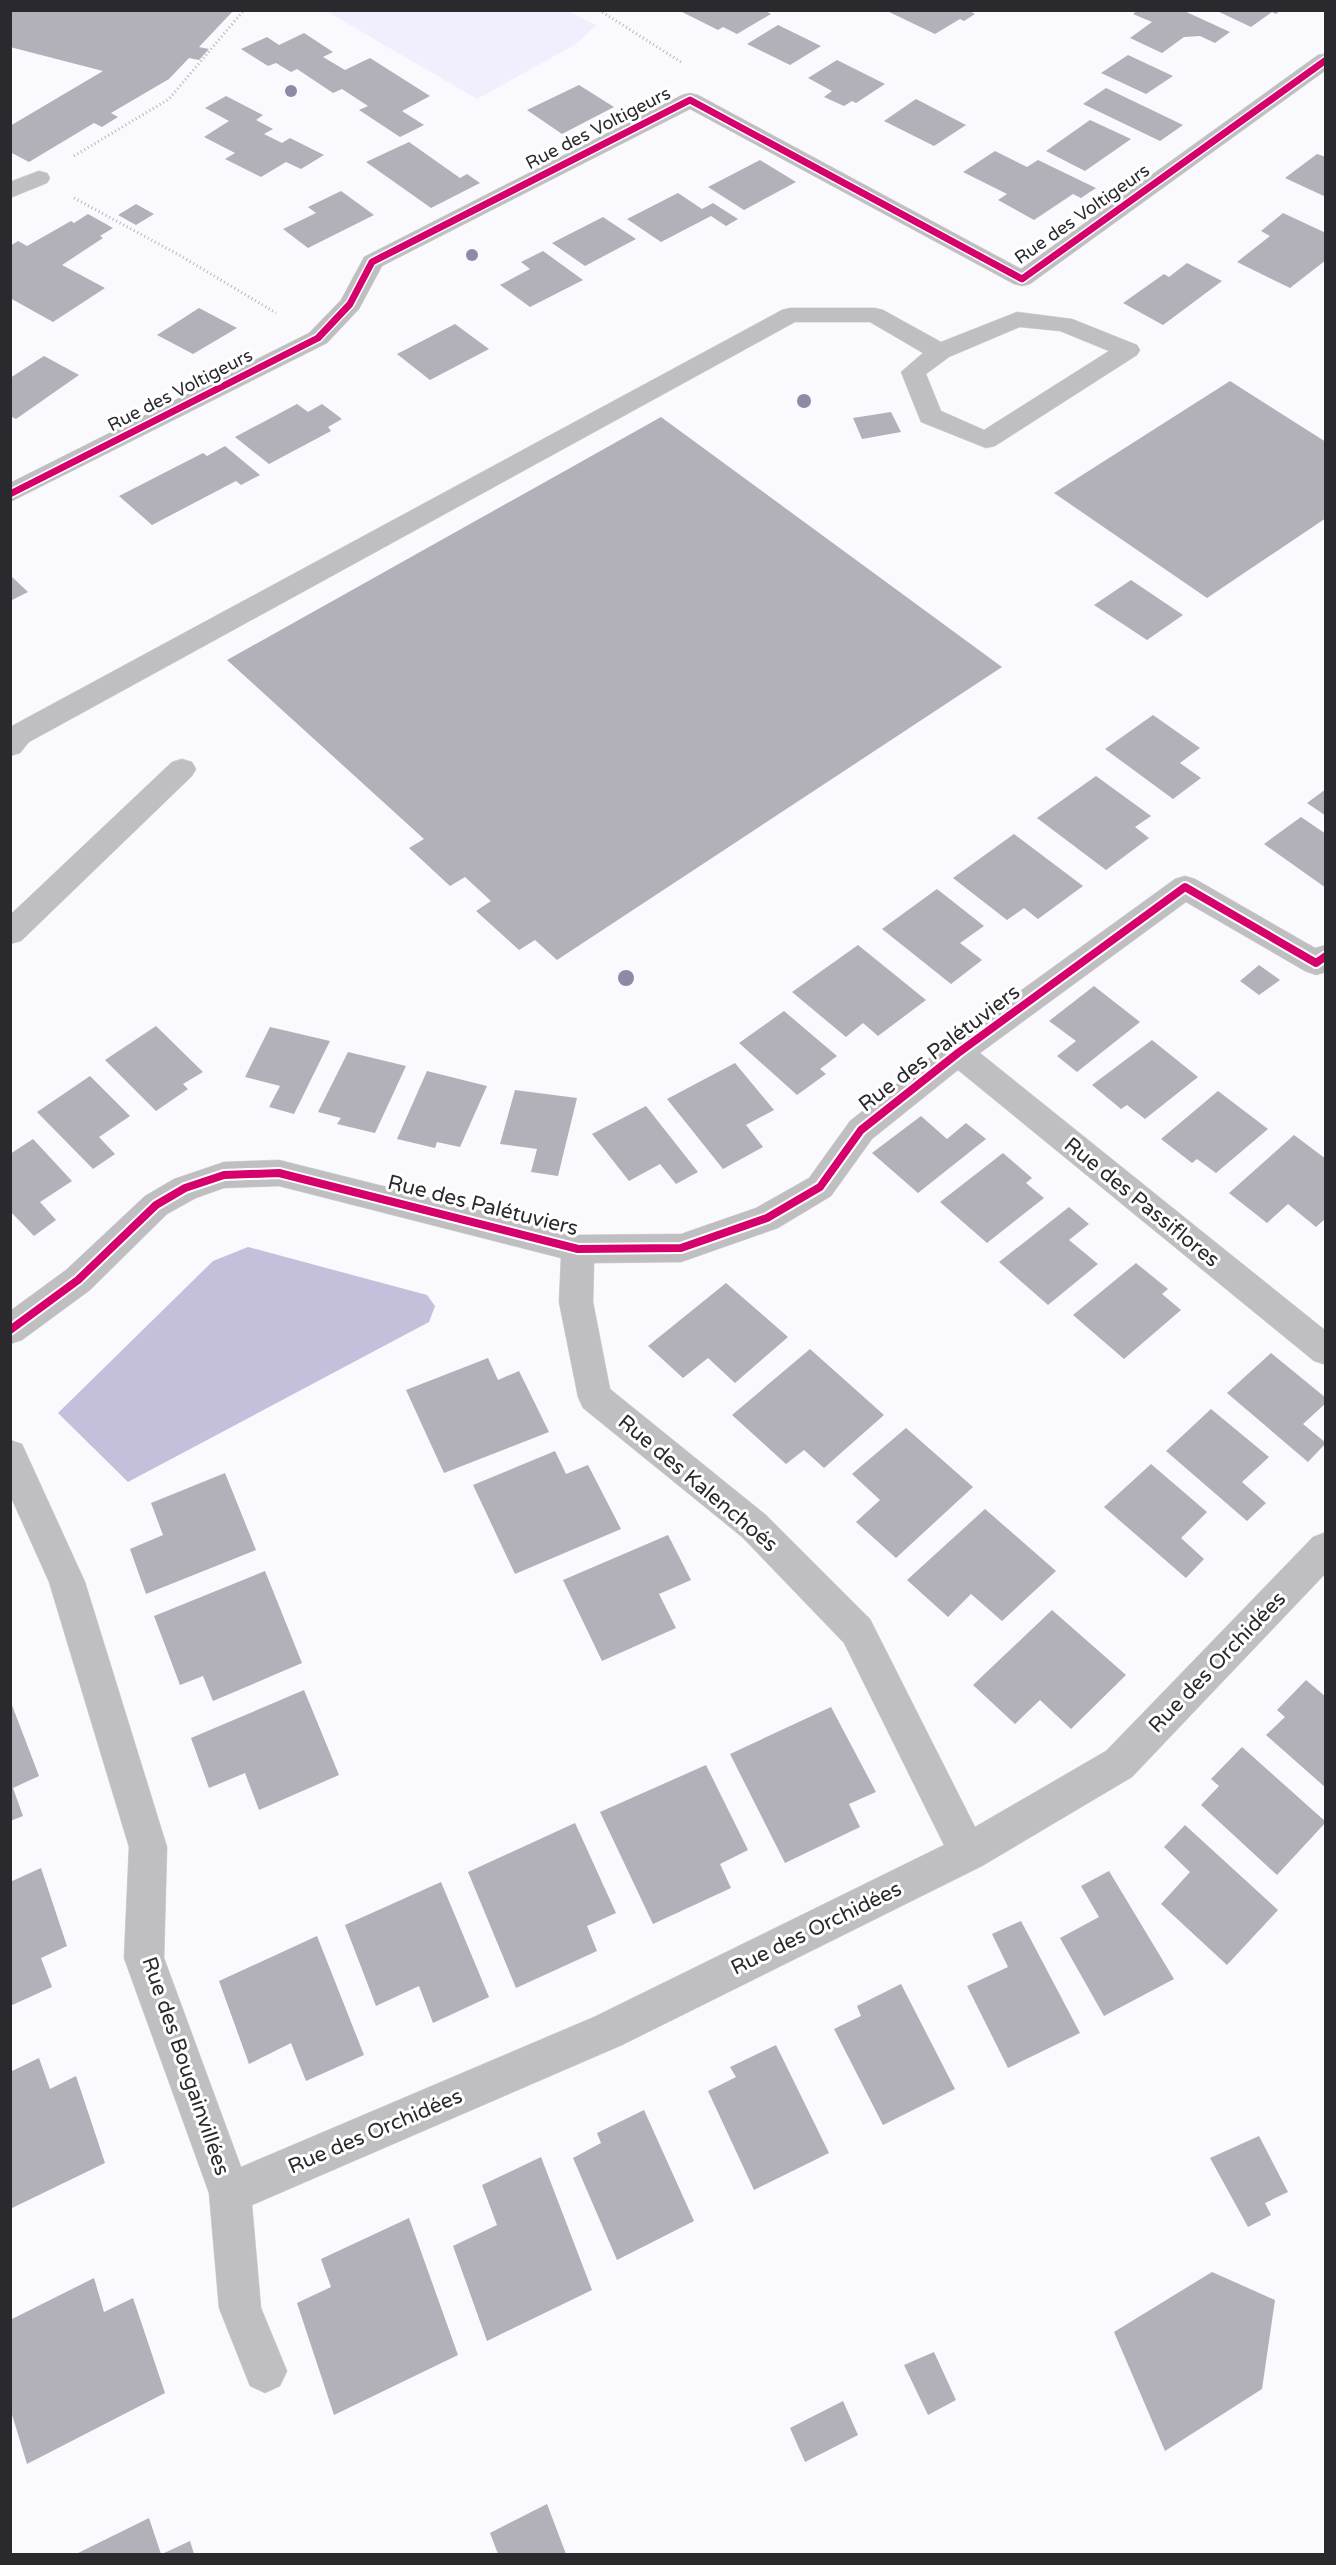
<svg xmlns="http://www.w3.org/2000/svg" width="1336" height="2565" font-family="'Varela Round',sans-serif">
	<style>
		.green { fill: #f1eefe }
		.water { fill: #c4bfda }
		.building { fill: #b2b0b9 }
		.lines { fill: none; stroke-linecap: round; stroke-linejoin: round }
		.minor-casing { stroke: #d5d4d7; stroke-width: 1 }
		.path { stroke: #b6b6b7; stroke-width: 3; stroke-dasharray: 1 3; stroke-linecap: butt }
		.minor { fill: #bfbfc1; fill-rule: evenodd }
		.cycleway-far1-casing { stroke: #fff; stroke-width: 10 }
		.cycleway-casing { stroke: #fff; stroke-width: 12 }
		.cycleway-far1 { stroke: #d6006c; stroke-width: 7 }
		.cycleway { stroke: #d6006c; stroke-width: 8 }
		.tree { fill: #9089a5 }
		.labels { text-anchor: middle; stroke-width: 6; stroke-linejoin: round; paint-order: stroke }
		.far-street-label { font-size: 18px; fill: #2a292d; stroke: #fff }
		.street-label { font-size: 21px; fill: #2a292d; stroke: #fff }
	</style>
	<rect width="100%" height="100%" fill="#faf9fd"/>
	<path class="green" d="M326 11H568L596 25 576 44 477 99Z"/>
	<path class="water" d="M248 1247 427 1295 435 1306 429 1322 128 1482 58 1413 213 1261Z"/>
	<path class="building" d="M10 10H234L199 47 209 49 199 60 189 58 169 79 111 113 118 117 102 127 94 123 29 162 10 152V126L103 71 10 47Z
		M678 10H764L771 14 737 34 723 27 718 30Z
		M885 10H968L975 14 964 21 960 19 935 34Z
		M1138 10H1182L1230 32 1215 43 1200 36 1184 37 1162 53 1130 38 1152 22 1133 14Z
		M1215 10H1281L1276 14 1272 12 1251 27Z
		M778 25 821 46 790 65 747 44Z
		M304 33 333 52 323 57 345 70 370 58 430 96 402 111 424 125 400 137 359 110 368 106 342 89 333 93 297 69 291 72 276 63 268 66 241 49 267 37 279 45Z
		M1128 55 1173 76 1146 94 1101 73Z
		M837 60 885 84 856 103 852 101 844 106 824 97 832 91 808 78Z
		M579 85 614 107 562 134 527 110Z
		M1106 88 1183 125 1160 141 1083 104Z
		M226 96 263 115 256 120 273 129 264 134 282 143 290 138 324 155 301 169 286 162 261 177 225 159 235 153 204 137 229 121 205 108Z
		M916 99 966 125 934 146 884 121Z
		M1090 120 1131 139 1085 171 1046 151Z
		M409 142 460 178 467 174 480 183 431 208 366 162Z
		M995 151 1027 167 1038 160 1096 188 1081 198 1073 194 1034 220 998 200 1007 194 963 172Z
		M1317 154 1326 157V197L1285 178Z
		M760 160 796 182 744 210 708 187Z
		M341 191 374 215 308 248 283 229 316 213 308 207Z
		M678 193 702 209 713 203 738 219 726 226 711 216 661 242 627 219Z
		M136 204 154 214 136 225 118 215Z
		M1283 213 1326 233V260L1290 288 1237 262 1270 236 1261 231Z
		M88 214 113 228 100 236 103 238 62 265 105 288 53 322 10 298V246L18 241 27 246 71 221 74 223Z
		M603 217 636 239 585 266 552 243Z
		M543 251 583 280 530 307 500 285 530 269 521 262Z
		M1187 263 1222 281 1163 325 1123 303 1164 274 1169 277Z
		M199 308 237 328 193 354 157 335Z
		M455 324 489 349 430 380 397 354Z
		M44 356 79 375 16 419 10 416V378Z
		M1230 381 1326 442V518L1207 598 1054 493Z
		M297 404 308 412 322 404 342 419 328 427 331 431 269 464 235 437Z
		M891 412 901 432 862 439 853 418Z
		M661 417 1002 667 557 960 535 940 519 950 476 911 491 901 465 877 450 886 409 848 424 839 227 660Z
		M225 446 260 475 241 485 236 481 152 525 119 496 203 453 207 456Z
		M10 575 28 592 10 601Z
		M1131 580 1183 615 1147 640 1094 605Z
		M1153 715 1200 748 1180 763 1201 778 1173 799 1105 749Z
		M1096 776 1151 816 1135 827 1149 838 1106 870 1037 818Z
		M1326 789V816L1307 803Z
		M1301 817 1326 834V888L1264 844Z
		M1014 834 1083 886 1038 919 1024 908 1007 920 953 878Z
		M937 889 984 926 960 943 982 960 951 984 882 929Z
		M858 945 926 1000 878 1036 863 1023 846 1037 792 992Z
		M1259 965 1280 980 1259 995 1240 981Z
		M1094 986 1140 1022 1077 1072 1057 1056 1076 1041 1049 1021Z
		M784 1011 837 1056 820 1069 826 1074 797 1095 739 1043Z
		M156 1026 203 1072 183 1084 188 1089 156 1111 105 1060Z
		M270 1027 330 1041 294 1114 269 1107 280 1086 245 1077Z
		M1152 1040 1198 1077 1145 1119 1127 1105 1121 1109 1092 1085Z
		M348 1052 406 1066 375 1133 337 1124 341 1118 318 1112Z
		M735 1063 774 1110 746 1125 763 1147 723 1169 667 1099Z
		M427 1071 487 1086 460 1147 437 1142 435 1148 397 1139Z
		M90 1076 130 1116 99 1137 115 1154 93 1169 37 1112Z
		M515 1090 577 1098 558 1176 531 1172 537 1149 500 1144Z
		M1218 1091 1268 1129 1216 1173 1197 1159 1192 1163 1161 1139Z
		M646 1106 698 1172 676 1184 660 1164 629 1181 592 1134Z
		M921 1116 947 1139 966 1123 986 1139 918 1193 872 1153Z
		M1294 1135 1326 1159V1218L1316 1227 1288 1204 1267 1223 1229 1193Z
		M33 1139 72 1181 40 1202 56 1220 34 1236 10 1211V1154Z
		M1003 1153 1032 1178 1026 1183 1044 1198 987 1243 940 1202Z
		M1069 1207 1089 1224 1069 1240 1098 1264 1048 1305 999 1262Z
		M1136 1263 1168 1289 1162 1294 1181 1310 1124 1359 1073 1315Z
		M726 1283 788 1337 735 1383 708 1358 683 1378 648 1346Z
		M810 1349 884 1415 824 1468 804 1450 786 1464 732 1415Z
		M1271 1353 1326 1398V1403L1303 1424 1326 1443 1308 1462 1227 1393Z
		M488 1358 498 1380 519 1371 549 1432 444 1473 406 1390Z
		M1211 1409 1269 1457 1242 1482 1266 1503 1247 1521 1166 1451Z
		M906 1428 973 1487 896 1558 856 1522 880 1500 852 1474Z
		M555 1451 566 1474 588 1465 621 1529 515 1574 473 1485Z
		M1151 1464 1207 1512 1181 1538 1204 1559 1186 1578 1104 1507Z
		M225 1473 256 1550 146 1594 130 1549 163 1535 151 1503Z
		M985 1509 1056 1571 1002 1621 971 1594 948 1617 907 1580Z
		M668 1535 691 1580 659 1594 676 1628 602 1661 563 1580Z
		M265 1571 302 1663 213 1701 203 1676 180 1685 154 1616Z
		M1052 1610 1126 1675 1071 1729 1040 1700 1015 1724 973 1685Z
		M1306 1680 1326 1697V1788L1266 1735 1285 1717 1277 1710Z
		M304 1690 339 1775 259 1810 245 1773 209 1788 191 1738Z
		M10 1700 39 1776 13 1788 23 1816 10 1821Z
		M831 1707 876 1792 849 1804 860 1827 785 1863 730 1754Z
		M1242 1747 1326 1822 1277 1875 1201 1805 1219 1786 1211 1779Z
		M706 1765 748 1850 720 1864 731 1888 653 1924 600 1812Z
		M575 1823 616 1913 587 1926 597 1951 516 1988 468 1872Z
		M1185 1825 1278 1910 1227 1965 1161 1904 1190 1872 1164 1847Z
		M41 1868 67 1946 41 1958 52 1987 10 2006V1882Z
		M1109 1871 1174 1979 1104 2016 1060 1938 1099 1917 1081 1886Z
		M441 1882 489 1997 433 2023 419 1986 376 2006 345 1925Z
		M1021 1921 1080 2033 1008 2068 967 1986 1008 1967 992 1934Z
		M317 1936 364 2055 306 2081 291 2043 249 2064 219 1981Z
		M901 1984 955 2089 883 2125 834 2029 861 2016 857 2006Z
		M776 2045 829 2153 754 2190 708 2091 736 2077 730 2067Z
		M39 2058 50 2089 76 2076 105 2163 10 2209V2072Z
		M644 2110 694 2221 617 2260 573 2158 601 2143 597 2133Z
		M1259 2136 1288 2192 1265 2203 1271 2215 1248 2227 1210 2158Z
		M541 2157 592 2290 487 2341 453 2246 497 2225 482 2185Z
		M409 2218 458 2355 334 2415 297 2303 331 2287 321 2259Z
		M1212 2272 1275 2300 1262 2389 1165 2451 1114 2332Z
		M94 2278 104 2312 133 2298 165 2393 27 2464 10 2408V2320Z
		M934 2352 956 2400 928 2415 904 2365Z
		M843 2401 858 2435 805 2462 790 2428Z
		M547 2504 566 2554H498L490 2533Z
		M149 2518 161 2554H76Z
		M190 2541 194 2554H162Z"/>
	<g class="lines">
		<g class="minor-casing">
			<path id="minor" d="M1326 54V70L1030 284 1022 286 1014 284 690 109 382 266 359 309 327 343 10 502V483L309 333 341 300 364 257 682 95 690 93 698 95 1021 269 1318 55Z
				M39 171 47 173 50 178 47 183 10 198V182Z
				M790 308H875L883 310 941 342 1017 312 1072 319 1137 345 1140 350 1137 355 995 446 986 448 921 422 901 372 923 353 870 322H795L29 742 20 753 10 756V727L782 310ZM1020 327 1060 331 1109 351 984 430 941 411 926 374 949 357Z
				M182 759 192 762 196 769 192 776 21 941 10 944V915L172 762Z
				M1185 876 1195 879 1315 948 1326 945V972L1316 975 1305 971 1186 902 980 1053 1326 1331V1365L1314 1361 958 1070 872 1139 831 1196 778 1228 681 1262 594 1263 593 1302 610 1389 766 1515 870 1619 975 1827 1106 1751 1313 1537 1326 1532V1573L1132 1777 982 1866 622 2045 252 2205 261 2308 287 2371 280 2386 265 2393 250 2386 219 2308 209 2193 124 1958 129 1847 49 1582 10 1495V1440L22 1444 85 1582 167 1847 164 1958 241 2167 594 2017 944 1845 844 1643 742 1537 583 1408 578 1397 559 1302 561 1258 279 1186 224 1188 196 1198 167 1214 90 1290 22 1340 10 1344V1311L66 1270 145 1196 174 1179 224 1162 279 1160 578 1235 681 1234 756 1208 809 1178 850 1121 947 1044 1175 879Z"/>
		</g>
		<path class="path" d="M599 10 681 62
			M74 156 169 99 244 10
			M74 198 179 255 276 313"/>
		<use href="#minor" class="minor"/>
		<g class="cycleway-far1-casing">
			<path id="cycleway-far1" d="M10 494 318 338 350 304 372 262 690 100 1022 279 1326 60"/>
		</g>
		<g class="cycleway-casing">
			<path id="cycleway" d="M10 1330 78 1280 156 1205 185 1188 224 1175 279 1173 578 1249 681 1248 767 1218 820 1187 861 1130 958 1053 1185 887 1316 963 1326 956"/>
		</g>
		<use href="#cycleway-far1" class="cycleway-far1"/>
		<use href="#cycleway" class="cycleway"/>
	</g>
	<g class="tree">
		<circle cx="291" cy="91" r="6"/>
		<circle cx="472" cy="255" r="6"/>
		<circle cx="804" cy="401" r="7"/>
		<circle cx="626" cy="978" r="8"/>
	</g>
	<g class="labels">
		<g class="far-street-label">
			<text transform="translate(598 128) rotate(-27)" y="6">Rue des Voltigeurs</text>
			<text transform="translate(1082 214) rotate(-35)" y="6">Rue des Voltigeurs</text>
			<text transform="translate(180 390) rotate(-27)" y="6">Rue des Voltigeurs</text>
		</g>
		<g class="street-label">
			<text transform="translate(939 1048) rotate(-37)" y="7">Rue des Palétuviers</text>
			<text transform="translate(1142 1202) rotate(39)" y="7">Rue des Passiflores</text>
			<text transform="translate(483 1205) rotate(14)" y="7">Rue des Palétuviers</text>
			<text transform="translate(698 1483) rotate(40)" y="7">Rue des Kalenchoés</text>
			<text transform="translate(1217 1662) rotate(-46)" y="7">Rue des Orchidées</text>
			<text transform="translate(816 1928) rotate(-26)" y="7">Rue des Orchidées</text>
			<text transform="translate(186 2066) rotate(71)" y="7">Rue des Bougainvillées</text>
			<text transform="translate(375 2131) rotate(-23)" y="7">Rue des Orchidées</text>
		</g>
	</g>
	<rect width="1336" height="2565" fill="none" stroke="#2a292d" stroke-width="24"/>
</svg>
